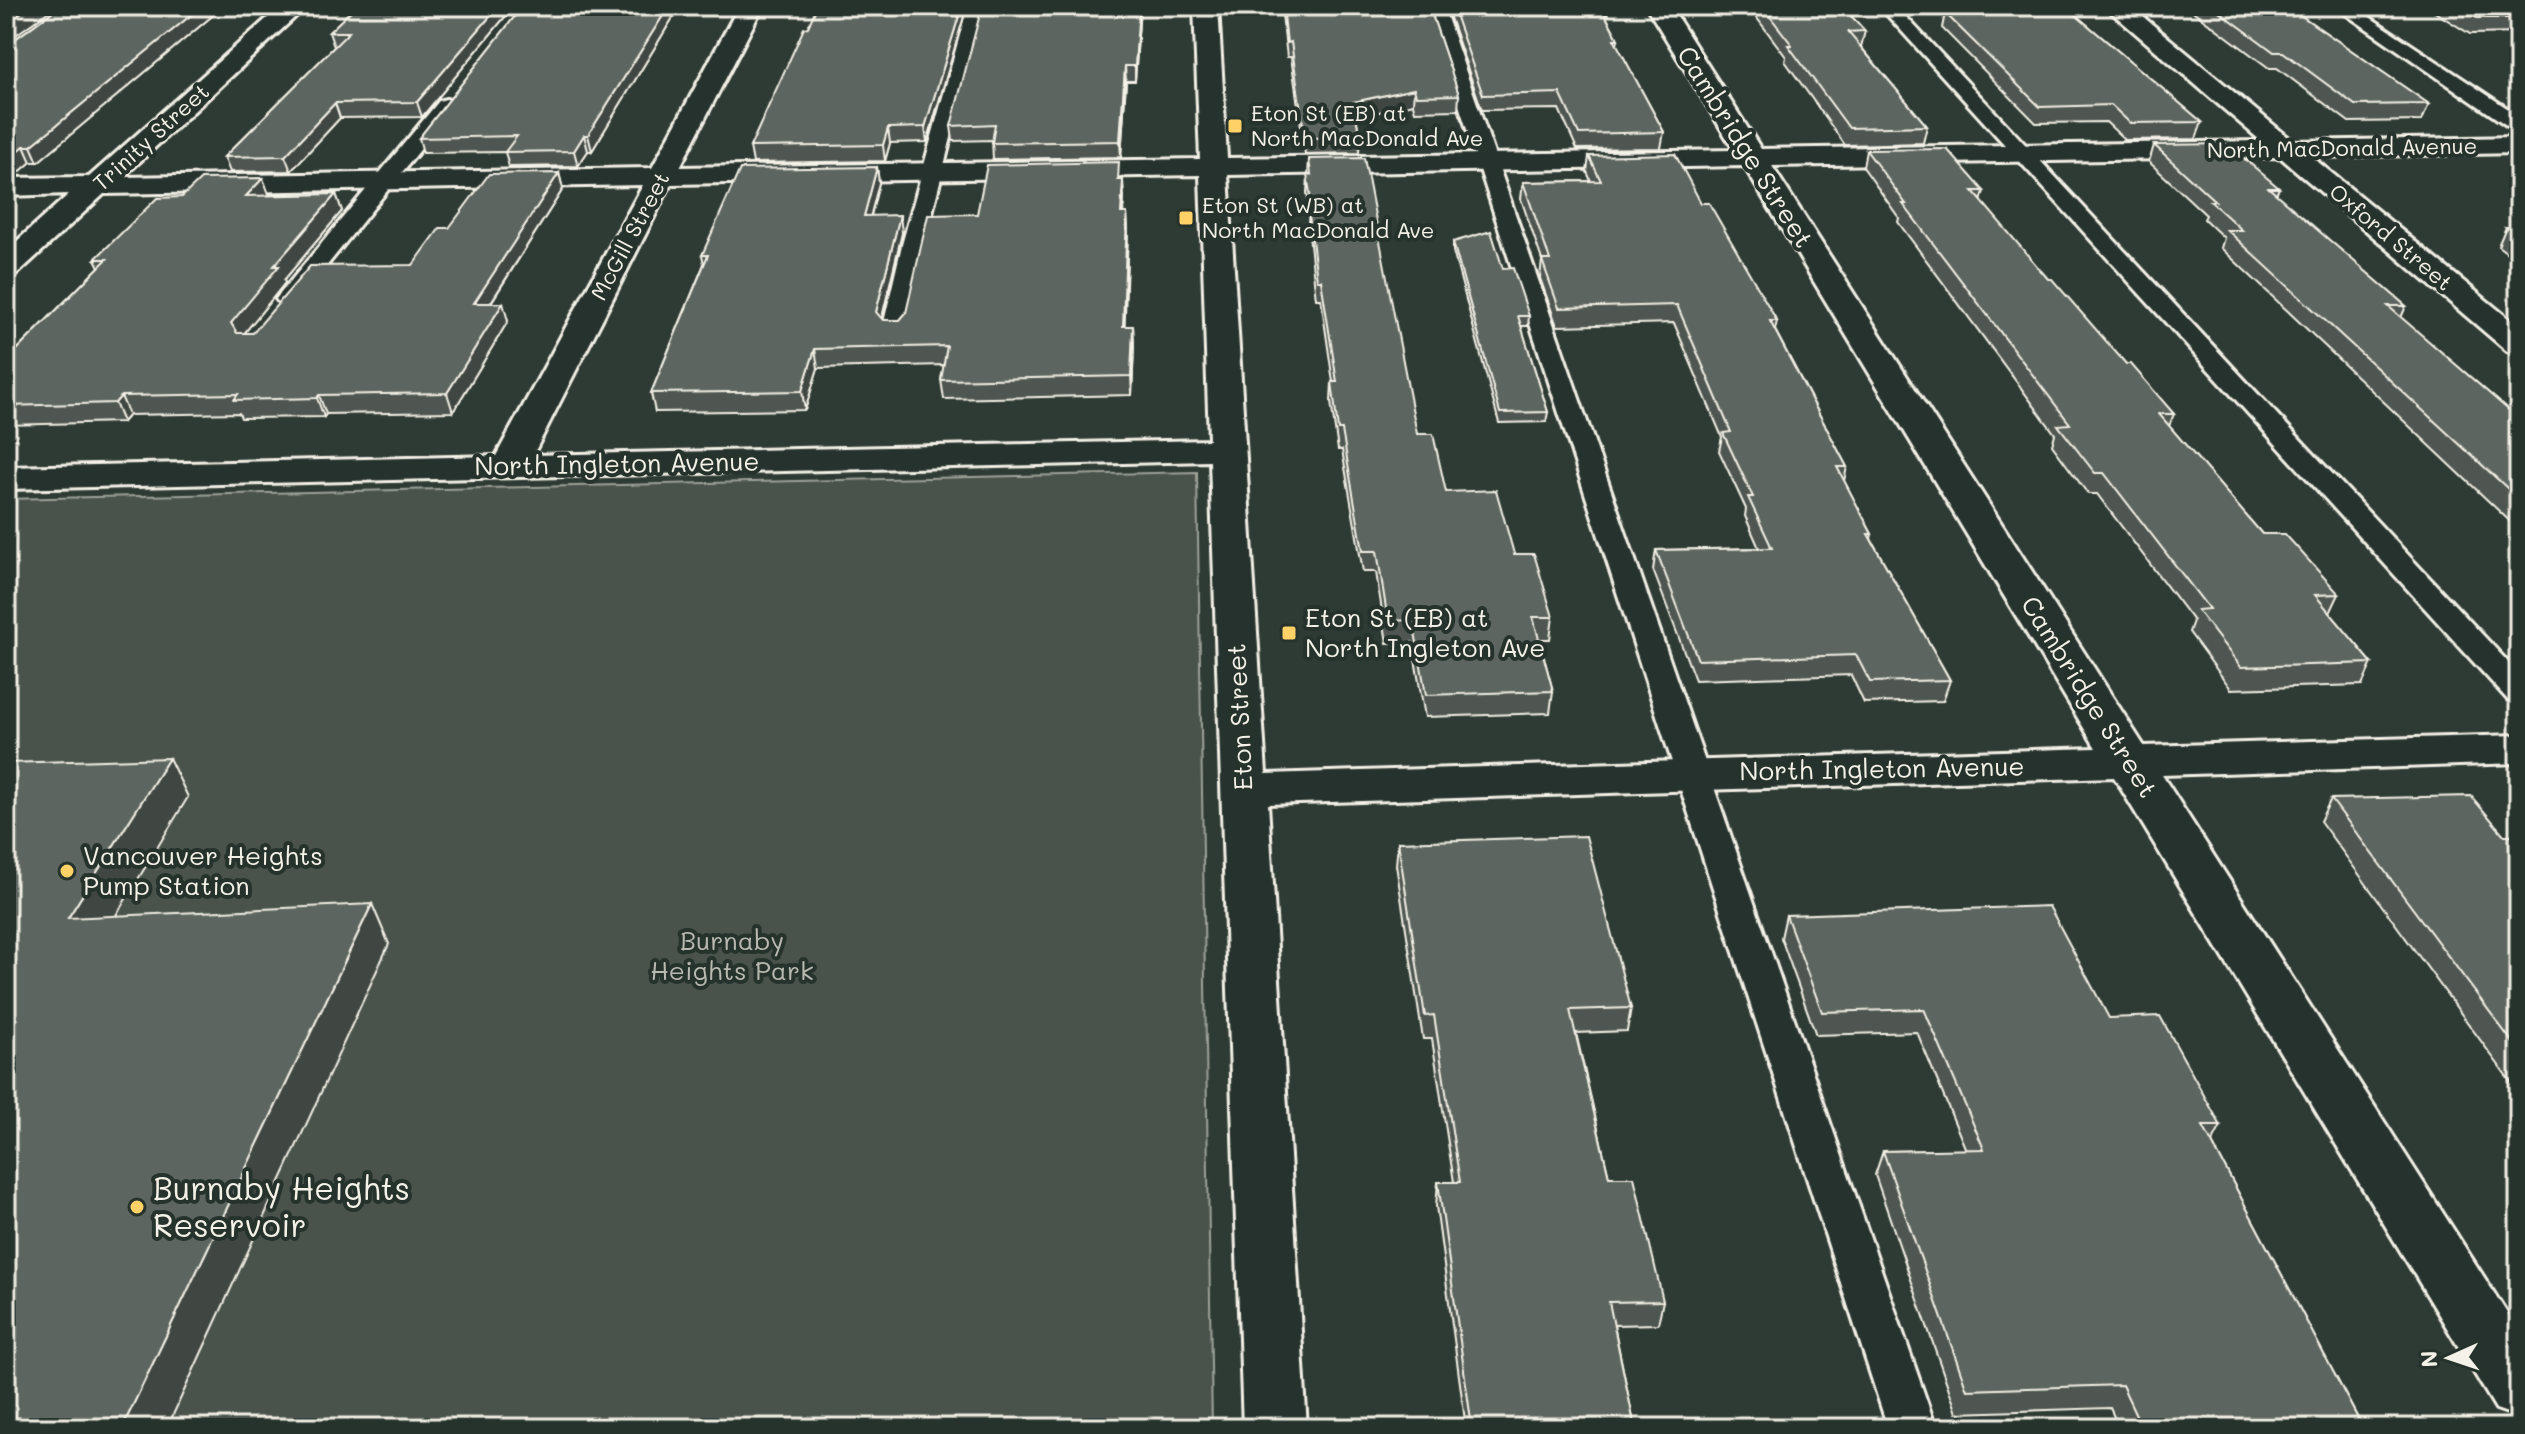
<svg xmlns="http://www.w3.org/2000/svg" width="2525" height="1434" font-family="Mali,sans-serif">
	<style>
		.green { fill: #48524c; stroke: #9ea29a; stroke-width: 2 }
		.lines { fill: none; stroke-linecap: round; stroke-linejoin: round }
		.lane-casing { stroke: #f4f1e8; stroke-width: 6 }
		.street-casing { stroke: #f4f1e8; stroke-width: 6 }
		.lane { fill: #26332d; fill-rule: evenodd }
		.street { fill: #26332d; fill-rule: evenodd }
		.wall { fill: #4f5751; stroke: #f4f1e8; stroke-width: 2 }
		.shaded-wall { fill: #404742; stroke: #f4f1e8; stroke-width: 2 }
		.building { fill: #5c655e; stroke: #f4f1e8; stroke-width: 2 }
		.poi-dot { fill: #ffd166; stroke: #26332d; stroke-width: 3 }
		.labels { text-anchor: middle; stroke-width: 8; stroke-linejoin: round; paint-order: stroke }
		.far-poi-label { font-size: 22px; fill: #f4f1e8; stroke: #26332d; text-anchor: start }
		.far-street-label { font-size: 22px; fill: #f4f1e8; stroke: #26332d }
		.street-label { font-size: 26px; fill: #f4f1e8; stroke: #26332d }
		.poi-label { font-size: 26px; fill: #f4f1e8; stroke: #26332d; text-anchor: start }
		.park-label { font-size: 26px; fill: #b8b9b1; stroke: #26332d }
		.near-poi-label { font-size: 32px; fill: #f4f1e8; stroke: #26332d; text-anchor: start }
	</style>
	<rect width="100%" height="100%" fill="#2e3b34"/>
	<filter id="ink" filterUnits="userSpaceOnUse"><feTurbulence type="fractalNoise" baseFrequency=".0125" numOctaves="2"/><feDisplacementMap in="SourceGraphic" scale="16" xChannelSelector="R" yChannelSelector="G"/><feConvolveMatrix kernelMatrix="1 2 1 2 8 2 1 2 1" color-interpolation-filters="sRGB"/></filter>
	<g filter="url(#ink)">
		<path class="green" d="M1197 472 1212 1428H6V499Z"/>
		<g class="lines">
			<g class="lane-casing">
				<path id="lane" d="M968 6H984L924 245 906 331 902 336H886L882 331 902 245Z
					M1427 6H1443L1936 1428H1888Z
					M1879 6H1896L2519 674V703L2508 700Z
					M2334 6H2353L2519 116V131L2512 129Z
					M446 99 453 101 455 105 453 109 296 304H280L276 299 280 294 439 101Z"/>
			</g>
			<g class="street-casing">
				<path id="street" d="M281 6H307L123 177 652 168 739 6H763L680 167 1200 159 1194 6H1218L1227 158 1734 150 1646 6H1670L1761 149 2261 141 2104 6H2130L2293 141 2519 137V153L2312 157 2519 327V354L2507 351 2280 157 1772 166 2144 746 2519 735V763L2162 775 2519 1332V1417L2496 1409 2114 777 1268 804 1307 1428H1243L1210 461 6 489V467L496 456 643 185 104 194 17 274 6 276V251L69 194 6 196V178L89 177ZM1744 166 2096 748 1266 774 1228 175ZM1200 175 1209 440 533 455 671 184Z"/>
			</g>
			<use href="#lane" class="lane"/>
			<use href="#street" class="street"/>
		</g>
		<path class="wall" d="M60 6H224L38 162H31L16 175 7 45Z
			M349 6H514L422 117 340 118 291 171 230 172 224 157 334 47 329 32 351 11Z
			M523 6H680L592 151H588L578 166 509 167 505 152 423 153 419 138Z
			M967 6 927 142 890 143 885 161 753 163 750 147 808 27Z
			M1140 6 1135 81H1126L1121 157 993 159 992 140 953 141 951 126Z
			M1281 6H1429L1459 95 1458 110 1415 111 1413 104 1356 117 1360 137 1359 153 1305 154 1291 57H1287Z
			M1446 6H1604L1607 12V18L1618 39 1617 45 1664 132 1661 148 1577 149 1559 109 1482 110Z
			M1748 6H1842L1865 31 1861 47 1927 126 1923 143 1845 145 1785 61 1786 57Z
			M1958 6H2065L2202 122 2196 139 2125 140 2106 122 2036 123 1942 28 1945 13 1963 11Z
			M2186 6H2287L2429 104 2422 121 2349 122 2277 68H2269Z
			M2425 6H2519V33L2470 34Z
			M2154 145 2279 188 2276 195 2406 306 2401 318 2519 419V530L2221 248 2224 238 2204 219 2206 215 2149 162Z
			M1866 150 1984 191 1981 202 2048 279 2126 364 2174 414 2169 426 2262 534 2339 594 2330 613 2372 663 2362 685 2231 689 2189 632 2193 621 2097 494H2088L2052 445 2055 434 1898 222 1899 218 1863 167Z
			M1589 156 1701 203 1777 321 1775 330 1847 467 1844 481 1872 534 1871 539 1950 680 1943 701 1864 703 1851 675 1695 680 1653 570 1656 550 1759 548 1745 516 1746 509 1719 451 1722 437 1674 323 1557 326 1540 278 1542 260 1521 199 1523 182 1591 181 1587 172Z
			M1309 159 1417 434 1446 492 1514 554 1553 617 1550 639H1539L1553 691 1550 713 1425 717 1412 642 1387 643 1376 572H1363L1342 450H1338L1331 402 1332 382H1333L1321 299H1316L1308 225 1309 207 1307 193Z
			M877 167 879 183 871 216 902 233 882 319 883 320H900L906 313 977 214 1120 180 1124 197 1123 213H1127L1128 230 1124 326H1133L1134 345 1132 395 944 399 941 380 944 365 818 368 805 410 655 412 651 393 704 264 702 255Z
			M559 173 563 189 491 303 508 321 453 412 326 414 324 417 241 418 239 413 129 415 123 422 6 425V361L99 267 95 259 182 197 269 194 268 195 336 194 342 211 284 280 285 283 244 333H253L413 265 449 228Z
			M2506 227H2519V262L2498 246Z
			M1453 242 1503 269 1529 316 1528 326H1521L1548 412 1546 422 1499 423 1453 251Z
			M2331 799 2504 835H2519V1093L2320 821Z
			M1398 842 1631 1008 1627 1031 1576 1033 1609 1177 1663 1301 1658 1324 1614 1325 1635 1428H1466L1436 1206 1438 1182H1454L1432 1039H1423L1396 865Z
			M1786 915 2109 1018 2221 1126 2212 1143 2363 1428H2119L2110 1408 1957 1413 1875 1175 1883 1151 1966 1150 1917 1032 1816 1035 1781 938Z"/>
		<path class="shaded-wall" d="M30 6H56L6 42V23Z
			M202 6H224L38 162 31 146Z
			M499 6H514L422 117 417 102Z
			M669 6H680L592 151 588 135Z
			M962 6H967L927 142 925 127Z
			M1139 6H1140L1135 81V66Z
			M1125 66 1126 81 1121 157 1120 141Z
			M1414 89 1413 104 1353 118V102Z
			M335 103 340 118 291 171 285 156Z
			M888 128 890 143 885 161 883 145Z
			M584 135 588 151 578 166 574 151Z
			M24 146 31 162 16 175 6 176V159Z
			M877 167 879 183 866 233 864 216Z
			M559 173 563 189 479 321 474 303Z
			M263 178 269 194 252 213 246 196Z
			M1123 180 1124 197 1122 230 1121 213Z
			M336 194 342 211 284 280 285 283 238 341 231 323 274 266Z
			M1127 213 1128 230 1124 345 1123 326Z
			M900 215 902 233 879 330 876 312Z
			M503 303 508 321 453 412 447 393Z
			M1133 326 1134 345 1132 395 1131 376Z
			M815 349 818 368 805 410 802 391Z
			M319 395 326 414 324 417 317 398Z
			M121 396 129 415 123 422 115 403Z
			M169 758 188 797 90 958 68 918Z
			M372 904 389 944 167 1428H122Z"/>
		<path class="building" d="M6 6H30L6 23Z
			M60 6H202L31 146H24L9 159H6V46Z
			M356 6H499L417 102 335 103 285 156 224 157 349 32H329Z
			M523 6H669L588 135H584L574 151 505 152 517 136 419 138Z
			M817 6H962L925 127 888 128 883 145 750 147 804 28 808 27Z
			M982 6H1139L1135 66H1125L1120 141 992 143 995 124 951 126Z
			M1283 6H1429L1459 95 1416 96 1414 89 1353 102 1360 137 1305 138 1291 42 1287 43Z
			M1452 6H1604L1607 12 1604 13 1618 39H1614L1664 132 1579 134 1560 93 1483 95Z
			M1762 6H1842L1865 31 1848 32 1927 126 1849 128 1788 45H1792Z
			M1978 6H2065L2202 122 2130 123 2111 105 2040 107 1945 13 1982 10Z
			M2212 6H2287L2429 104 2355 105 2283 52H2274Z
			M2456 6H2519V18H2477Z
			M2227 144 2279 188H2269L2406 306H2388L2519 419V499L2227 230H2242L2210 201H2215L2154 145Z
			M1947 149 1984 191H1973L2048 279H2052L2126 364H2131L2174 414H2159L2262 534H2285L2339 594 2315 595 2372 663 2241 667 2197 610 2209 609 2104 473H2095L2058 425 2070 424 1903 204H1906L1866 150Z
			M1675 154 1701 203H1709L1777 321H1770L1847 467H1837L1872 534H1868L1950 680 1870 682 1856 655 1698 660 1656 550 1772 548 1748 497H1753L1723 433 1731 432 1677 305 1559 308 1542 260H1550L1523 182 1601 181 1589 156Z
			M1364 158 1417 434H1433L1446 492 1496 490 1514 554H1534L1553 617H1533L1553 691 1426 695 1413 620 1388 621 1377 551H1363L1342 430H1338L1332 382H1337L1321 280H1317L1308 207H1312L1307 175H1311L1309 159Z
			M1119 162 1118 180H1123L1121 213H1127L1123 326H1133L1131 376 941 380 947 346 815 349 802 391 651 393 708 255H702L740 169 877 167 864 216 900 215 876 312 883 320H900L906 313 928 215 977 214 987 165Z
			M559 173 474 303H503L447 393 319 395 317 398 234 400 238 394 121 396 115 403 6 406V361L107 259H95L157 198 182 197 201 179 263 178 246 196 336 194 274 266H279L231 323 237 333H253L310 266 413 265 440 228H449L489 174Z
			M2506 227H2519V237Z
			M1491 231 1503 269 1513 268 1529 316H1518L1548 412 1500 413 1453 242Z
			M169 758 68 918 372 904 122 1428H6V763Z
			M2471 796 2504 835H2519V1051L2331 799Z
			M1586 836 1631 1008 1570 1010 1609 1177H1634L1663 1301 1609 1302 1635 1428H1472L1438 1182H1460L1434 1015 1425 1016 1398 842Z
			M2049 906 2109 1018 2160 1016 2221 1126H2203L2363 1428H2142L2122 1385 1967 1390 1883 1151 1984 1149 1924 1009 1822 1012 1786 915Z"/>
	</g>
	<g class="poi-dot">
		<rect x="1227" y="118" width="16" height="16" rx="4"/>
		<rect x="1178" y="210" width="16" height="16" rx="4"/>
		<rect x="1281" y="625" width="16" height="16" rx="4"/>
		<circle cx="67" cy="871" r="8"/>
		<circle cx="137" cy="1207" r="8"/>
	</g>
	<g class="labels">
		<g class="far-poi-label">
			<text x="1251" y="121">Eton St (EB) at<tspan x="1251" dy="25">North MacDonald Ave</tspan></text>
			<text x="1202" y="213">Eton St (WB) at<tspan x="1202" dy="25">North MacDonald Ave</tspan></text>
		</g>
		<g class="far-street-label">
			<text transform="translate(151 137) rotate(-42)" y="8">Trinity Street</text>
			<text transform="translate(2342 148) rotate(-1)" y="8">North MacDonald Avenue</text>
			<text transform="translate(630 236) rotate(-62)" y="8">McGill Street</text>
			<text transform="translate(2391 237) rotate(40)" y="8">Oxford Street</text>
		</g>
		<g class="street-label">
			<text transform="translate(1745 147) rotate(58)" y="9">Cambridge Street</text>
			<text transform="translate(617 464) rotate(-1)" y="9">North Ingleton Avenue</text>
			<text transform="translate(2089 697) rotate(58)" y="9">Cambridge Street</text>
			<text transform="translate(1240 717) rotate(-93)" y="9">Eton Street</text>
			<text transform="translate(1882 769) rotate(-1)" y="9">North Ingleton Avenue</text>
		</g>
		<g class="poi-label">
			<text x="1305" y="627">Eton St (EB) at<tspan x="1305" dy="30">North Ingleton Ave</tspan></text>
			<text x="83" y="865">Vancouver Heights<tspan x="83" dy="30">Pump Station</tspan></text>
		</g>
		<g class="park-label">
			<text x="732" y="950">Burnaby<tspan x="732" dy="30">Heights Park</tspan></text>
		</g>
		<g class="near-poi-label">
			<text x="153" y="1200">Burnaby Heights<tspan x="153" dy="37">Reservoir</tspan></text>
		</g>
	</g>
	<rect width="2525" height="1434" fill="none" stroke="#26332d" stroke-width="32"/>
	<rect x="16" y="16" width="2493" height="1402" fill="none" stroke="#f4f1e8" stroke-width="3" filter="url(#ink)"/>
	<g transform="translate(2449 1358) rotate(267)" stroke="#26332d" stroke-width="6" paint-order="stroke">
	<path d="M0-6L14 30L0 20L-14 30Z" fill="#f4f1e8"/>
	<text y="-12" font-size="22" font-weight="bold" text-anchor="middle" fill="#f4f1e8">N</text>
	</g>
</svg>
